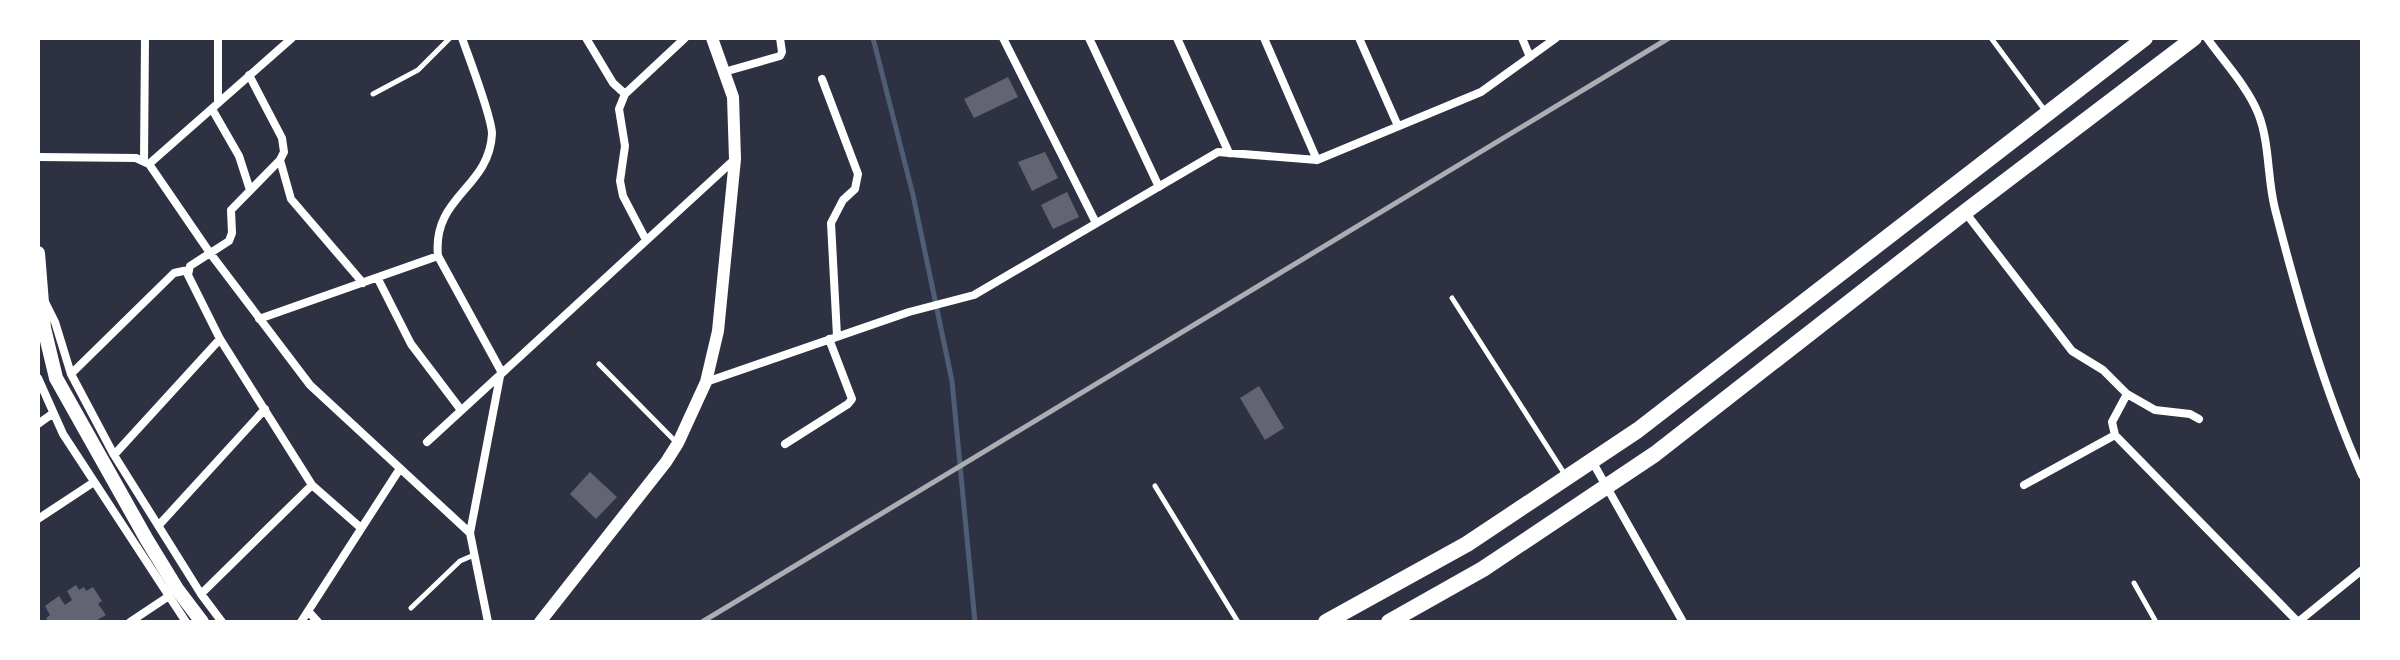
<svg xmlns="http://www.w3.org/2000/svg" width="2400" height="660" font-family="Barlow,sans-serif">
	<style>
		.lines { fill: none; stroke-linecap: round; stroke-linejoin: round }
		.stream { stroke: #4f5d75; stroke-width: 5 }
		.building { fill: #626471 }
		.service { stroke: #fff; stroke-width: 5 }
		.minor { stroke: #fff; stroke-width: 8 }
		.tertiary { stroke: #fff; stroke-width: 12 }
		.secondary { stroke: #fff; stroke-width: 14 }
		.primary { stroke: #fff; stroke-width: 16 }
		.rail { stroke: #abadb3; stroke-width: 5 }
	</style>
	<rect width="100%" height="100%" fill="#2d3142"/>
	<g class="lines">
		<path class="stream" d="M873 38 913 195 952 381 975 622"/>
	</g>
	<path class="building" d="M1008 77 1018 97 974 118 964 99Z
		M1045 152 1058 178 1032 191 1018 162Z
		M1067 192 1079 217 1053 229 1041 205Z
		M1259 386 1284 428 1265 440 1240 398Z
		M590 472 617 497 596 519 570 494Z
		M76 585 79 590 84 587 86 591 93 587 102 601 98 604 106 615 94 622H49L46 618 50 615 45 606 59 596 65 605 72 600 67 591Z"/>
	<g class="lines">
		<path class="service" d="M1991 38 2046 112
			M373 94 418 70 450 38
			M1452 298 1564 473
			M599 364 677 443
			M1155 486 1238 622
			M2134 583 2156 622
			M411 608 460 561 474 555"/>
		<path class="minor" d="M218 38V102
			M462 38C469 58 492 117 492 134 489 189 432 196 438 256L501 371 470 533 488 622
			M586 38 613 83 625 94
			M1003 38 1096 223
			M1089 38 1159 187
			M1177 38 1229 153
			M1264 38 1317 160
			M1359 38 1398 126
			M1522 38 1530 57
			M2207 38C2224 62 2247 86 2258 113 2270 143 2267 178 2275 209 2298 299 2324 390 2362 475
			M724 72 780 56 782 52 780 38
			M822 79 858 174 855 189 843 200 831 223 837 336
			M212 109 239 156 250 190
			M38 157 136 158 149 164 210 253 310 385 470 533
			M280 160 291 199 363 283
			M144 161 145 38
			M149 164 292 38
			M1965 212 2072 351 2103 370 2127 394 2112 422 2115 435 2298 622
			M646 240 623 196 620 181 625 146 619 109 625 94 685 38
			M378 279 411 344 461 410
			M45 302 55 322 71 374 114 455 201 594 222 622
			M259 319 438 256
			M71 374 174 273 188 270
			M38 378 63 434 186 622
			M706 382 909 312 974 295 1218 152 1317 160 1481 92 1556 38
			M2127 394 2155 410 2190 414 2199 419
			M38 424 52 414
			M427 442 735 159
			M785 444 848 404 852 399 829 339
			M114 455 220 339
			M1592 461 1683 622
			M312 485 361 528
			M2024 485 2115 435
			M38 519 94 482
			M159 525 265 409
			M201 594 312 485 220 339 188 275 190 266 229 241 232 233 231 210 280 160 284 152 282 138 249 75
			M308 611 318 622
			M130 622 169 596
			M301 622 399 470
			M2298 622 2362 570"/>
		<path class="tertiary" d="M540 622 666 462 678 443 706 382 718 331 735 159 733 97 712 38"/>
		<path class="secondary" d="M38 253 44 328 56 378 147 540 177 589 202 622"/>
		<path class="primary" d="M1326 622 1467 544 1638 430 2145 38
			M1389 622 1483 569 1655 454 1965 212 2194 38"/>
		<path class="rail" d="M702 622 1669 38"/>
	</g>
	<rect width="2400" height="660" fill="none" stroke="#ffffff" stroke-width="80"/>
</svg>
